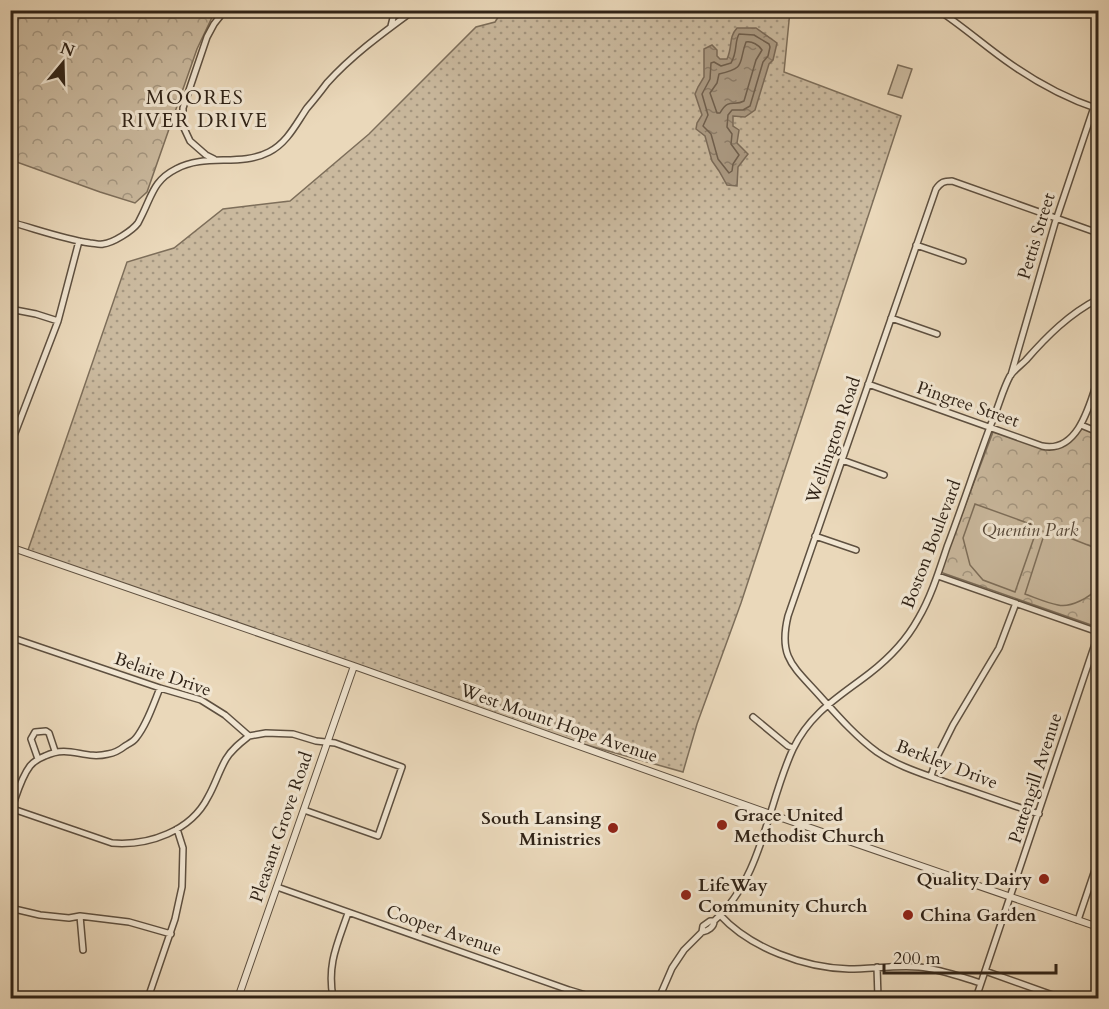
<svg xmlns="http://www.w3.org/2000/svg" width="1109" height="1009" font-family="Cardo,serif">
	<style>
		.grass { fill: url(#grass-dots); stroke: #7d6e5a; stroke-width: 1.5 }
		.park { fill: url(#park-crowns); stroke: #7d6e5a; stroke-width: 1.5 }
		.pitch { fill: #cab99e; stroke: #7d6e5a; stroke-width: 1.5 }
		.water { fill: url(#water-ripples); stroke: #7a6a58; stroke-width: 1.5 }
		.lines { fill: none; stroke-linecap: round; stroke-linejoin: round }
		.shore { stroke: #6e5e4d; stroke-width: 1.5 }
		.minor-casing { stroke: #5e5040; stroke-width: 8 }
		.tertiary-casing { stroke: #5e5040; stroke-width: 8 }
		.minor { stroke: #f1e6d2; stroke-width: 5 }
		.tertiary { stroke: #f1e6d2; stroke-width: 6 }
		.poi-dot { fill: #8f2418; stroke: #f1e6d2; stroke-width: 2 }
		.labels { text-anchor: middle; stroke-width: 6; stroke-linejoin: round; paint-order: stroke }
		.street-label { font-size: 18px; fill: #302317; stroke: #f1e6d2 }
		.park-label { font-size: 18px; font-style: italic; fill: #564839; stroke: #f1e6d2 }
		.poi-label { font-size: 18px; font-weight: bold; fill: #302317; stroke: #f1e6d2; text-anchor: start }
		.neighbourhood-label { font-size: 20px; letter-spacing: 1.5px; fill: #302317; stroke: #f1e6d2 }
	</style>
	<defs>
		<pattern id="grass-dots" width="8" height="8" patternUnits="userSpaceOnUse" patternTransform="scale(1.5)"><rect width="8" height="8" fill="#cab99e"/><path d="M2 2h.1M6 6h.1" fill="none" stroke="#a49680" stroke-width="1.8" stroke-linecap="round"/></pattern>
		<pattern id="park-crowns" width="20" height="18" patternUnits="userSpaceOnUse" patternTransform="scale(1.5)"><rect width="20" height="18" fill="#cab99e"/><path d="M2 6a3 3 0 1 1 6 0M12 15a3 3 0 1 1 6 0" fill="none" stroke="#a49680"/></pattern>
		<pattern id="water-ripples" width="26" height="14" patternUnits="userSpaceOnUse" patternTransform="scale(1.5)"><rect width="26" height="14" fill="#ab9a83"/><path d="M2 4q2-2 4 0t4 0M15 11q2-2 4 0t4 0" fill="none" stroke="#8c7d6a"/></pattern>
	</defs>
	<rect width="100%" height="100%" fill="#ead8ba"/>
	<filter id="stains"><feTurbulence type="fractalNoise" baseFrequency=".00333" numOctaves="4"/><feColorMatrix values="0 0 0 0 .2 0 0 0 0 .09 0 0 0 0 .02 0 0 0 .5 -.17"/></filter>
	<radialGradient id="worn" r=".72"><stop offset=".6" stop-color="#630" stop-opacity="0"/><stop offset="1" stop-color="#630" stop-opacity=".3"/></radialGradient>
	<path class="grass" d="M502 11H790L784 72 901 116 741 603 697 724 683 772 537 731 27 553 127 262 174 248 223 209 290 201 369 134 476 27 495 22Z"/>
	<path class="park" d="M10 11H215L197 49 147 192 135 203 100 192 11 160Z
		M1082 425 1098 431V622L1097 627 940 572 993 432 1042 445 1060 447Z"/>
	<path class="pitch" d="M898 65 912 69 902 98 888 94Z
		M975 504 1033 525 1036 532 1015 592 983 580 970 565 963 538Z
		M1052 531 1098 549V588C1090 597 1071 608 1058 605 1047 603 1036 598 1025 594L1044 535Z"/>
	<path class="water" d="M737 28H756L777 43 773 60 769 64 755 110 745 117 733 116V126L739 130 737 143 748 154 738 167 737 186 727 185 719 171 712 161 705 136 696 129 697 123 702 115 695 94 698 87 704 77V49L712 45 717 50V56L720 59H727C733 46 728 38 737 28Z"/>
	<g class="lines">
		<path class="shore" d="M739 34 754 35 769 44 770 47 768 56 763 62 750 106 743 110H732L728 115 727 127 732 134 731 144 739 155 733 164 732 171 729 173 718 159 711 134 703 126 708 115 702 94 710 79 711 63 714 62 721 66 731 63C738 51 734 43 739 34Z
			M746 42C752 41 759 45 762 50L756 60 744 101C734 107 729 97 720 113H717L710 93 717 83 719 74C747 68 738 63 746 42Z"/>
		<g class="minor-casing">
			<path id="minor" d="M938 10C964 27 987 48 1012 65 1038 83 1068 99 1098 109
				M391 26 395 10
				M214 159 206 155 190 141 183 126V108L207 37 214 24 225 10
				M10 222C36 229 63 239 90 243 94 243 99 245 103 244 113 243 132 231 138 223 138 223 142 215 142 215 152 195 154 180 176 169 205 153 240 167 269 152 287 143 296 124 307 108 314 100 321 91 327 83 352 55 384 32 414 10
				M916 245 963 261
				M10 309 36 314 58 321
				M891 318 937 334
				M1011 375 1055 223 1094 107
				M868 384 1042 446C1078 454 1090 404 1098 379
				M1081 425 1098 432
				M10 446 58 321 79 241
				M842 460 884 475
				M815 536 856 550
				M10 561 15 549
				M938 576 1098 632
				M10 637 160 688 201 700 225 715 249 736 266 733 293 734 316 741 335 743 402 767 378 836 304 810
				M753 717 788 746 793 748
				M38 759 31 739 35 732 46 731 49 733 55 751
				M931 776 938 755 953 725 999 648 1016 603
				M10 808 112 843C149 846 191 831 208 797 215 785 219 771 226 759 231 750 240 743 249 736
				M10 813C16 798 20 779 30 766 34 761 40 758 45 756 70 744 83 760 108 754 114 753 120 750 125 746 128 744 133 742 136 738 147 724 153 705 160 688
				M1039 814C1008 804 978 793 948 783 924 774 899 767 877 752 855 736 837 715 819 695 793 666 778 657 788 616L936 189C941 182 944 181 952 181L1098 233
				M277 887 569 990 589 996 602 998
				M10 908 40 915 69 918 80 916 129 922 171 934
				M720 915C750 948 805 968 849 969 872 969 896 965 919 967 940 969 961 977 981 983
				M80 916 83 950
				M1078 920 1098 861
				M702 932C708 931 714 927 714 921 763 877 767 805 793 749 811 712 839 697 870 673 888 659 907 639 918 619 931 597 939 571 947 547 963 505 977 461 993 419 999 405 1003 389 1010 376 1014 370 1021 365 1026 360 1047 336 1069 314 1098 299
				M877 967 878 998
				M985 971 1061 998
				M148 998 175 919 182 887 183 848 177 829
				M333 998C327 964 337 945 348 913
				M566 998 569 990
				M659 998 672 968 684 950 702 932 703 926 710 921H714
				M976 998 1098 635"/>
		</g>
		<g class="tertiary-casing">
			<path id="tertiary" d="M10 547 354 666 776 816 1098 927
				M238 998 354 666"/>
		</g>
		<use href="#minor" class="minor"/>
		<use href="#tertiary" class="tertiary"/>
	</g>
	<g class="poi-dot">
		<circle cx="722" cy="825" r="6"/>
		<circle cx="613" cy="828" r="6"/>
		<circle cx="1044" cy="879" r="6"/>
		<circle cx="686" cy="895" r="6"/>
		<circle cx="908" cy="915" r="6"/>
	</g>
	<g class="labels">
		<g class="street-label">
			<text transform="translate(1036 236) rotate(-73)" y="6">Pettis Street</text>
			<text transform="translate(968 404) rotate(19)" y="6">Pingree Street</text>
			<text transform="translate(833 440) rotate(-71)" y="6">Wellington Road</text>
			<text transform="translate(931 544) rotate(-69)" y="6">Boston Boulevard</text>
			<text transform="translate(163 674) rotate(19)" y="6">Belaire Drive</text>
			<text transform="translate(559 723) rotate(19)" y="6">West Mount Hope Avenue</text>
			<text transform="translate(947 764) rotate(21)" y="6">Berkley Drive</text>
			<text transform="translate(1035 778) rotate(-72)" y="6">Pattengill Avenue</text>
			<text transform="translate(281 827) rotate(-71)" y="6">Pleasant Grove Road</text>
			<text transform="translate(444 930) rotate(19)" y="6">Cooper Avenue</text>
		</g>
		<g class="park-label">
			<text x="1030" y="536">Quentin Park</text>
		</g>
		<g class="poi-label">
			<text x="734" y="821">Grace United<tspan x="734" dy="21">Methodist Church</tspan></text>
			<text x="601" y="824" text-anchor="end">South Lansing<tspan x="601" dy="21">Ministries</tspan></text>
			<text x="1032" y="885" text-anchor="end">Quality Dairy</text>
			<text x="698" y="891">LifeWay<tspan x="698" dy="21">Community Church</tspan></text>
			<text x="920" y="921">China Garden</text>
		</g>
		<g class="neighbourhood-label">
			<text x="195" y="104">MOORES<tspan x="195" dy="23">RIVER DRIVE</tspan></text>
		</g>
	</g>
	<rect width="1109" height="1009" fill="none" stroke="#ead8ba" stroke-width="36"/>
	<rect x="12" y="12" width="1085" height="985" fill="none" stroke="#302317" stroke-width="3"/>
	<rect x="18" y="18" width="1073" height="973" fill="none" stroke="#302317" stroke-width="1.5"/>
	<g transform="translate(63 63) rotate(19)" stroke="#f1e6d2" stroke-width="4.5" paint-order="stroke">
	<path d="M0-4.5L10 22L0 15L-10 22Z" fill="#302317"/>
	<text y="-9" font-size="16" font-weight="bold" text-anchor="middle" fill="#302317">N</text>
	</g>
	<path d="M884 964v9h172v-9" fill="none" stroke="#302317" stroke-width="3"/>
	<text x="893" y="964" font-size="18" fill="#302317" stroke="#f1e6d2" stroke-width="4.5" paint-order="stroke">200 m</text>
	<rect width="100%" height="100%" filter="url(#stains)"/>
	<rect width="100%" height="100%" fill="url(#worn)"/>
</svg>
